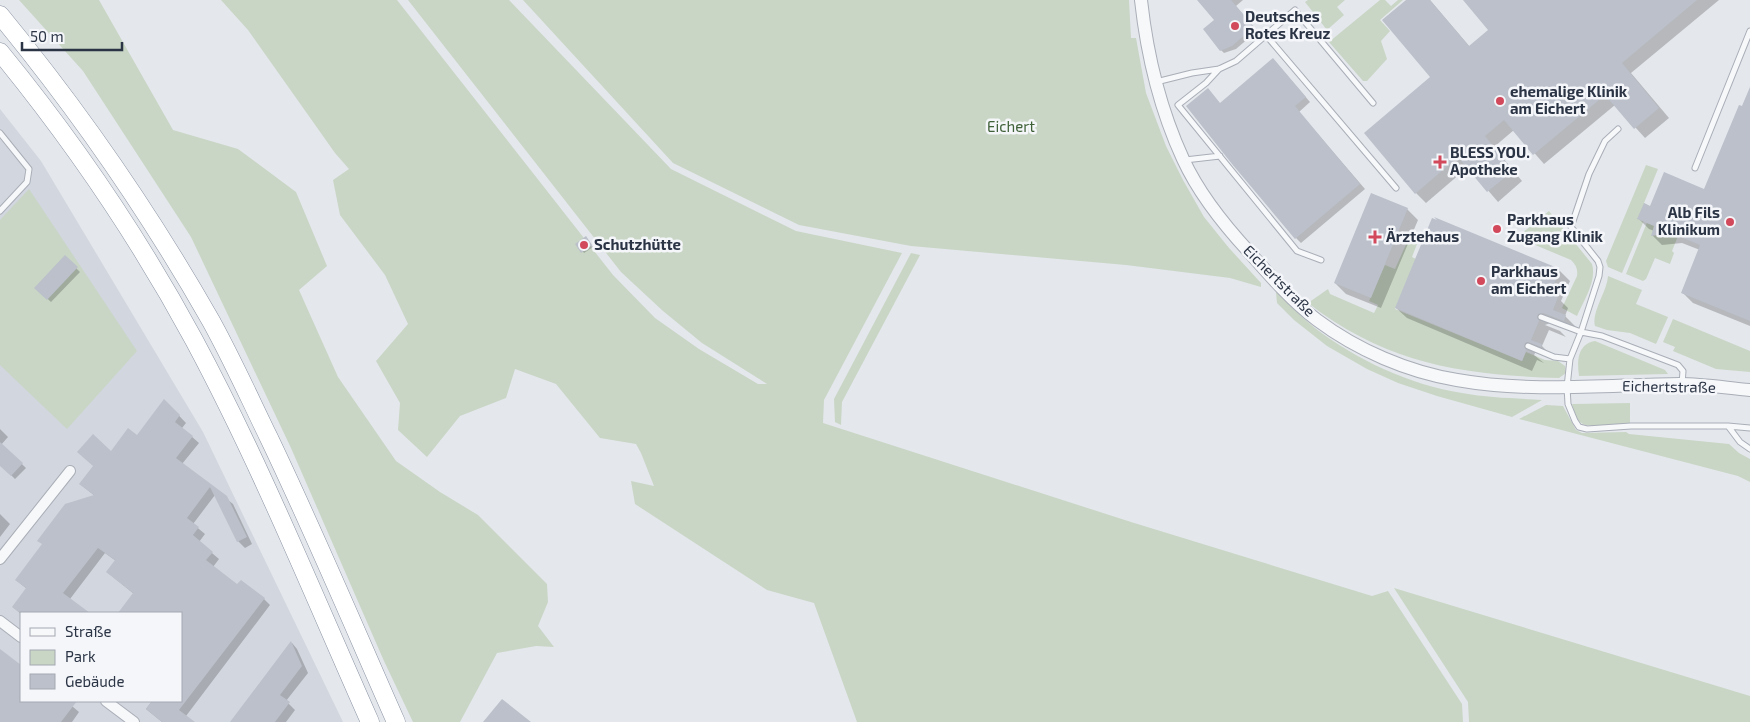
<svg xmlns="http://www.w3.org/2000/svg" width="1750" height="722" font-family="'Exo 2',sans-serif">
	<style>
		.built { fill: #d2d6de; fill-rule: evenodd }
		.green { fill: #c9d6c5 }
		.shadow { fill: #0003 }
		.building { fill: #bbc0ca }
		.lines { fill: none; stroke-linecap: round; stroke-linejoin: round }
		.service-casing { stroke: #a9aeb7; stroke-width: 7 }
		.minor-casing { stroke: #a9aeb7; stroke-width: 12 }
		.tertiary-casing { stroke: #a9aeb7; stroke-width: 14 }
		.trunk-casing { stroke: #8b94a3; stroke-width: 19 }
		.service { stroke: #f7f8fa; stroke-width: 5 }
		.minor { stroke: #f7f8fa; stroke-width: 10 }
		.tertiary { stroke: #f7f8fa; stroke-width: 12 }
		.trunk { stroke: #fff; stroke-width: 18 }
		.poi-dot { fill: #d1495b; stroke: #f4f6f9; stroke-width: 2 }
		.labels { text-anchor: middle; stroke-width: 5; stroke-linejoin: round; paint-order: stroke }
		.poi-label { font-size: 15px; font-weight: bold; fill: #2b3445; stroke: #f4f6f9; text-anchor: start }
		.park-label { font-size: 15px; fill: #3f6138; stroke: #f4f6f9 }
		.street-label { font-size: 15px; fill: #2b3445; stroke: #f4f6f9 }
	</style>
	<rect width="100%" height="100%" fill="#e4e7ec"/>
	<path class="built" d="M0 109 41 161 203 432 343 722H0ZM21 613H181V701H21Z"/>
	<path class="green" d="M19 0H99L173 130 238 149 296 192 327 266 299 290 338 377 396 461 440 492 478 515 547 584 548 602 538 626 554 647 536 646 497 653 460 722H413L384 661 291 448 191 237 83 71Z
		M221 0H397L613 275 655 318 699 349 758 384H767L702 343 663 311 621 272 408 0H509L671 169 796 231 902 253 824 400 823 423 1131 522 1372 596 1388 591 1462 704 1463 722H857L814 603 767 590 635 504 631 481 654 486 641 453 636 444 600 438 556 384 515 369 506 398 460 416 427 457 398 430 400 403 376 361 408 324 385 275 340 215 333 180 349 169 335 153 248 30Z
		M523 0H1129L1131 38H1136L1146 93 1166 146 1183 180 1204 217 1229 248 1261 283V287L1230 278 1126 265 911 246 799 225 673 163Z
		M1308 0H1345L1337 7 1344 15 1327 30 1305 2Z
		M1380 0H1385L1391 6 1398 0H1403L1380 20 1390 31 1381 41 1387 59 1367 81H1363L1329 42Z
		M1646 165 1658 169 1644 203 1650 206 1622 273 1608 267 1606 261Z
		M1666 176 1678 236 1672 251 1674 253 1670 264 1655 258 1646 279 1643 281 1626 274Z
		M29 189 137 351 67 429 0 365V220Z
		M1549 211 1592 264C1597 281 1584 300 1577 316L1562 308 1577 276C1578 269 1576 265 1571 260L1514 236 1517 230 1521 234Z
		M1408 240 1417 244 1412 257 1416 259 1395 309 1522 361 1526 352 1545 360 1558 361 1565 366 1566 373 1559 378C1462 375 1387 364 1308 303L1328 289 1330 294 1374 313 1378 305 1369 301 1385 265 1395 269Z
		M911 253 920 255 842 402 841 425 835 422 834 399Z
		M1608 276 1642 290 1636 304 1668 317 1656 344 1630 333 1607 330 1595 326C1591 312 1607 292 1608 276Z
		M1276 292C1289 304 1301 317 1315 328 1357 360 1410 385 1462 393 1488 398 1515 398 1542 400L1512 417 1437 396 1398 383 1367 369 1327 346 1294 320 1277 303Z
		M1673 319 1750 351V372L1716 369 1673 351 1675 347 1663 342Z
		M1595 341 1665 370 1668 374 1579 376C1577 362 1577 344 1595 341Z
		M1630 403V423C1618 424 1589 430 1580 422 1575 418 1574 410 1572 404Z
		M1546 405 1563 406 1576 430 1582 433 1626 432 1629 434 1729 444 1739 453 1750 459V482L1738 476 1519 419Z
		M1394 588 1750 696V722H1469L1468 702Z"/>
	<path class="shadow" d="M1199 0H1243L1236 6 1257 31 1236 49 1224 53 1221 50 1216 20Z
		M1408 0H1430L1470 47 1490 30 1465 0H1719L1631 73 1669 118 1645 138 1615 105 1544 164 1514 130 1494 147 1522 181 1498 202 1468 167 1426 203 1416 193 1432 77Z
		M1278 65 1310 102 1299 112 1365 189 1301 243 1296 238 1220 104Z
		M1750 89V326L1693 303 1682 292 1700 250 1682 243 1662 245 1652 235 1654 231 1649 229 1639 219 1651 207 1705 191Z
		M1407 209 1418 220 1381 308 1346 294 1335 283Z
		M1439 220 1559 270 1570 281 1561 301 1568 308 1565 316 1576 327 1574 330 1553 322 1545 325 1560 331 1566 337 1549 330 1542 346 1551 355 1540 352 1535 353 1534 355 1544 363 1537 360 1532 371 1407 318 1396 308Z
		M585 238 593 247 584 253 577 244Z
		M65 257 80 272 51 302 36 288Z
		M165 401 186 423 182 428 199 443 182 464 233 504 252 544 245 548 238 541 215 495 193 524 205 534 199 542 219 559 213 567 238 586 264 599 270 605 186 716 193 722H162L146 709 152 701H181V613H127L123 609 134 594 107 572 116 561 105 553 70 599 87 613 21 614 13 607 27 589 16 580 95 496 80 484 111 453 137 437Z
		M0 429 8 437 0 446Z
		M6 449 26 468 15 479 0 464V456Z
		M0 514 10 524 0 537Z
		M292 643 297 649 308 673 286 701 295 710 286 722H231Z
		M0 650 21 667V701H66L79 712 72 722H0Z"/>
	<path class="building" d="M1197 0H1231L1254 27 1232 46 1220 51 1203 29 1214 20Z
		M1406 0H1430L1469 46 1488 30 1463 0H1697L1622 63 1659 108 1634 129 1605 95 1533 155 1504 120 1485 136 1513 171 1487 192 1458 157 1415 194 1364 133 1430 77 1382 20Z
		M1273 58 1306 97 1295 106 1360 184 1295 239 1232 164 1186 106 1208 88 1220 103Z
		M1750 87V321L1681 293 1700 245 1671 233 1651 236 1654 226 1637 219 1644 203 1650 206 1664 172 1704 189 1739 105 1742 106Z
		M1371 193 1408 208 1371 298 1334 283Z
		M1434 217 1560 269 1550 294 1558 297 1553 310 1566 315 1564 321 1543 313 1538 314 1537 317 1539 321 1560 329 1539 321 1531 340 1542 344 1541 347 1528 342 1525 343 1524 346 1526 350 1537 355 1526 351 1522 361 1395 308 1432 218 1437 220Z
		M586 236 592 245 581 253 575 244Z
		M65 255 78 267 47 300 34 288Z
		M164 399 180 415 175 422 193 436 176 458 227 496 247 537 237 542 210 487 187 518 199 527 193 535 213 552 206 560 237 584 241 580 265 598 179 710 195 722H162L146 709 152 701H181V613H118L133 593 106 572 115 560 98 548 63 593 90 613H20L12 607 26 588 15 580 42 544 37 541 65 504 94 495 79 484 93 466 77 452 93 434 111 451 128 428 137 435Z
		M0 442 23 463 11 476 0 466Z
		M291 641 302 666 280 695 290 702 275 722H230Z
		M0 649 21 665V701H77L61 722H0Z
		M502 699 531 722H483Z"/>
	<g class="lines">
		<g class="service-casing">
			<path id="service" d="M1265 34 1396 188
				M1219 69 1206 83 1178 105 1297 251 1321 260
				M1156 82 1192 73 1219 69 1236 61 1295 10 1373 103
				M1618 129 1605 141 1589 174 1571 227 1598 261 1600 267 1599 276 1581 332 1570 359 1567 387 1568 404 1575 421 1579 427 1587 429 1631 426H1728
				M0 133 29 169 27 182 0 211
				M1185 160 1220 156
				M1695 168 1750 31
				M1541 317 1581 332 1602 336 1678 365 1683 371 1682 384
				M1528 346 1554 357 1570 359
				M1750 428 1728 426 1740 442 1750 449"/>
		</g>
		<g class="minor-casing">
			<path id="minor" d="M0 559 70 471
				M0 621 21 637
				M106 701 134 722"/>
		</g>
		<g class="tertiary-casing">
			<path id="tertiary" d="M1141 0C1147 55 1160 109 1183 159 1199 194 1224 225 1250 253 1271 277 1292 301 1317 320 1357 350 1408 372 1457 380 1530 393 1606 385 1680 384 1703 384 1727 388 1750 390"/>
		</g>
		<g class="trunk-casing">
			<path id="trunk" d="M0 15C79 111 149 212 211 321 232 359 250 399 269 438 314 532 354 627 396 722
				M0 52C72 140 140 240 194 340 260 463 313 594 370 722"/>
		</g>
		<use href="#service" class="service"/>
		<use href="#minor" class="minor"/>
		<use href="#tertiary" class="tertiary"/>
		<use href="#trunk" class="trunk"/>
	</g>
	<g class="poi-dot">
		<circle cx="1235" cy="26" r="5"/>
		<circle cx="1500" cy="101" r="5"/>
		<path d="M1437.5 154.5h5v5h5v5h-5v5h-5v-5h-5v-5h5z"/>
		<circle cx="1730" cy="222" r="5"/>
		<circle cx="1497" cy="229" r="5"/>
		<path d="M1372.5 229.5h5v5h5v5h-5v5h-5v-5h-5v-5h5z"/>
		<circle cx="584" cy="245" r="5"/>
		<circle cx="1481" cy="281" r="5"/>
	</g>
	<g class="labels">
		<g class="poi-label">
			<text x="1245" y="22">Deutsches<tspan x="1245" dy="17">Rotes Kreuz</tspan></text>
			<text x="1510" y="97">ehemalige Klinik<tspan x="1510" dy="17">am Eichert</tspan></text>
			<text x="1450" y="158">BLESS YOU.<tspan x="1450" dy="17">Apotheke</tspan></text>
			<text x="1720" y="218" text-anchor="end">Alb Fils<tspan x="1720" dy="17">Klinikum</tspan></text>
			<text x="1507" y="225">Parkhaus<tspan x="1507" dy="17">Zugang Klinik</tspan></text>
			<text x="1386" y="242">Ärztehaus</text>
			<text x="594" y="250">Schutzhütte</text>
			<text x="1491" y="277">Parkhaus<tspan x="1491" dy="17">am Eichert</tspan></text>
		</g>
		<g class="park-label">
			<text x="1011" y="132">Eichert</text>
		</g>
		<g class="street-label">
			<text transform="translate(1279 281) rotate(45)" y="5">Eichertstraße</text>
			<text transform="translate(1669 387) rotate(1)" y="5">Eichertstraße</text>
		</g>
	</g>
	<rect x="20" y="612" width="162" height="90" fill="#f4f6f9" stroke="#a4a8b1"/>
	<rect x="30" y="628" width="25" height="8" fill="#f7f8fa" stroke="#a4a8b1"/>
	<text x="65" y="637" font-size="15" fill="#2b3445">Straße</text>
	<rect x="30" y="650" width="25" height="15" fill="#c9d6c5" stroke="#a4a8b1"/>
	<text x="65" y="662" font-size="15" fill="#2b3445">Park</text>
	<rect x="30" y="674" width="25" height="15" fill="#bbc0ca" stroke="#a4a8b1"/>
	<text x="65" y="687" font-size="15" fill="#2b3445">Gebäude</text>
	<path d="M22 42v8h100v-8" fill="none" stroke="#2b3445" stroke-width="2.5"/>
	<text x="30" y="42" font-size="15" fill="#2b3445" stroke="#f4f6f9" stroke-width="4" paint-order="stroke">50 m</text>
</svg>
